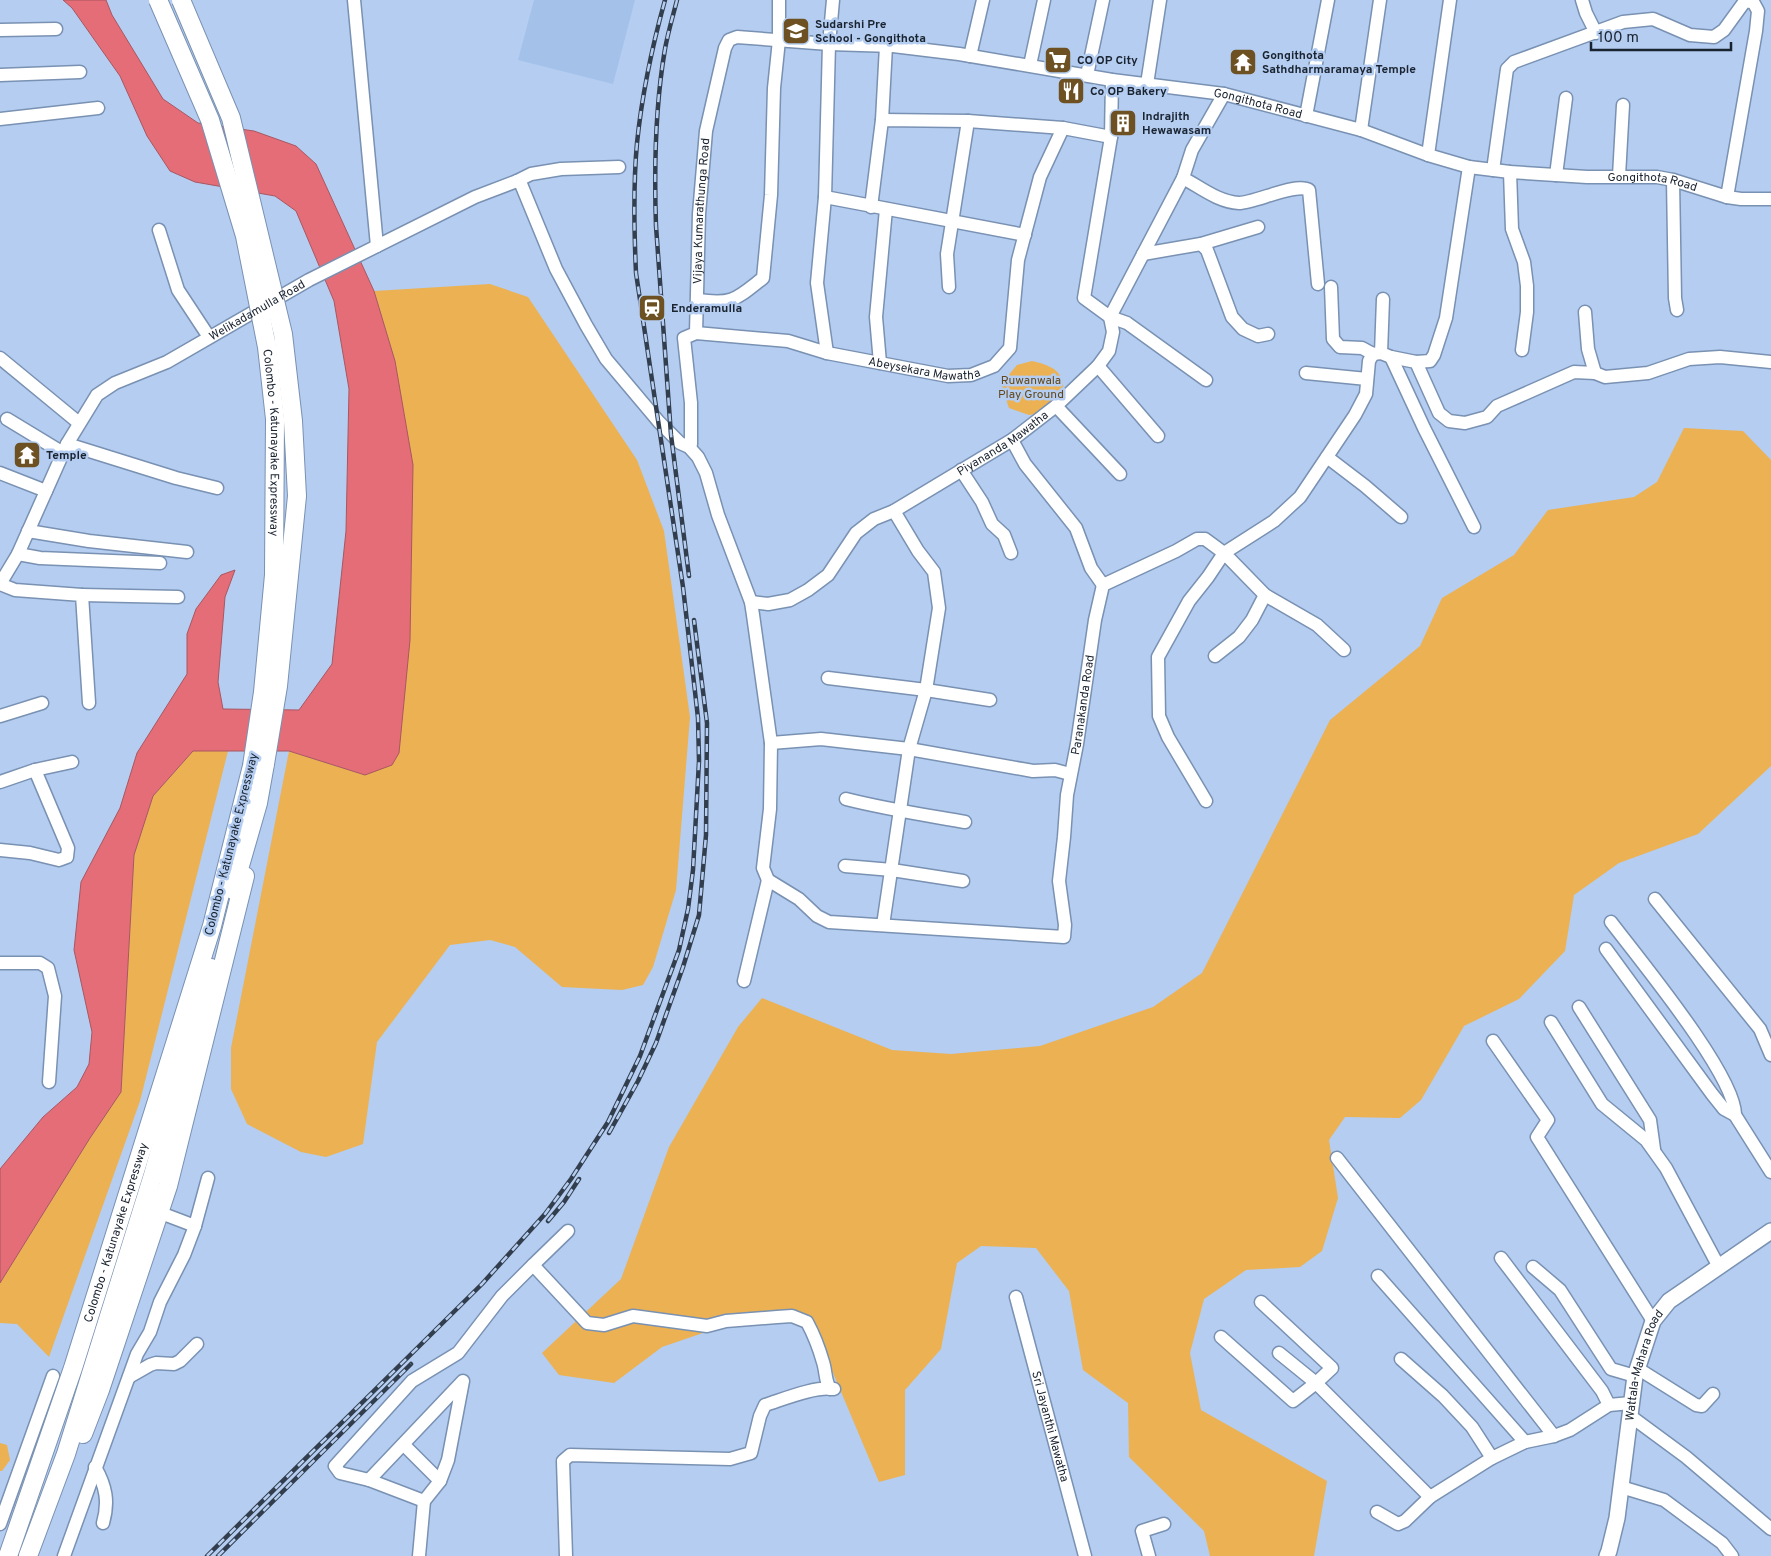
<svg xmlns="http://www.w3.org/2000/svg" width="1771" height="1556" font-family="Overpass,sans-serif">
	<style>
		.built { fill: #a4c1ea }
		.green { fill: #ecb152 }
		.water { fill: #e56d77; stroke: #a85762 }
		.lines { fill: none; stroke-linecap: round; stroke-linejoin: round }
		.minor-casing { stroke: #7991b2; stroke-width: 15 }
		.major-casing { stroke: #7991b2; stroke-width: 18 }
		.highway-casing { stroke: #7991b2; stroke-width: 20 }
		.minor { stroke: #fff; stroke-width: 12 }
		.major { stroke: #fff; stroke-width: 15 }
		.highway { stroke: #fff; stroke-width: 18 }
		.rail-casing { stroke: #323e4e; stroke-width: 4.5 }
		.rail { stroke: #b4cdf0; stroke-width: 2.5; stroke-dasharray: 8; stroke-linecap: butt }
		.highway-bridge-casing { stroke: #7991b2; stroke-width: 20; stroke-linecap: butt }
		.highway-bridge { stroke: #fff; stroke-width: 18 }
		.labels { text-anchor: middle; stroke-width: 5; stroke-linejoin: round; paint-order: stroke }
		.poi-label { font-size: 12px; font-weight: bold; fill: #1a2330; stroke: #b4cdf0; text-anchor: start }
		.street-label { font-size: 12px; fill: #1a2330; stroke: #b4cdf0 }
		.park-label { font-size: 12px; fill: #624719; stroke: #b4cdf0 }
	</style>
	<rect width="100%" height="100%" fill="#b4cdf0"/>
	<path class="built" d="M534 0H635L613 84 518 60Z"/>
	<path class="green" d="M490 284 528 297 637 460 664 531 690 717 676 890 653 967 643 985 622 990 562 987 515 947 490 940 450 945 377 1042 363 1144 326 1157 301 1152 247 1124 231 1089V1048L289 751 365 775 395 361 374 291Z
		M1032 361C1050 365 1066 371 1063 393L1035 414 1029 415 1009 408 1000 381 1003 382 1017 365Z
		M1684 428 1743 431 1771 460V766L1698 834 1619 863 1574 895 1565 951 1519 999 1464 1026 1421 1100 1400 1118 1345 1117 1329 1140 1338 1198 1322 1251 1300 1267 1246 1270 1204 1299 1190 1353 1201 1410 1327 1481 1314 1556H1210L1204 1531 1129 1457 1128 1403 1083 1370 1069 1291 1036 1248 981 1246 957 1263 941 1349 905 1390V1475L879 1482 815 1330 791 1319 735 1322 662 1347 614 1383 559 1375 542 1353 621 1279 669 1147 738 1027 762 998 892 1050 951 1054 1040 1046 1153 1007 1202 973 1330 720 1420 646 1442 598 1514 555 1548 510 1634 497 1657 482Z
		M193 751H228L140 1101 49 1357 17 1324 0 1323V1283L90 1138 121 1092 134 855 153 796Z
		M0 1443 7 1445 10 1460 2 1471H0Z"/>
	<path class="water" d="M63 0H106L112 15 163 99 198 123 254 131 296 146 316 164 374 291 395 361 413 465 410 640 399 753 392 765 365 775 289 751H193L153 796 134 855 121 1092 90 1138 0 1283V1169L43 1117 77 1087 89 1064 92 1032 74 950 81 882 120 808 137 753 187 674V634L196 609 221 575 235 570 225 597 218 682 223 709 299 710 332 664 346 531 349 389 334 301 296 211 275 196 195 182 170 171 147 136 120 76 72 8Z"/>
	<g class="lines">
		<g class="minor-casing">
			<g id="minor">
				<path d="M354 0 377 246"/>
				<path d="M1582 0 1586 13 1596 33"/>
				<path d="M0 30 56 29"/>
				<path d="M970 56 983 0"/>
				<path d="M1030 65 1044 0"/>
				<path d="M0 75 80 72"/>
				<path d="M1087 75 1103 0"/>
				<path d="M1112 80 1111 137 1084 298 1110 317 1127 323 1206 380"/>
				<path d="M1147 84 1160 0"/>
				<path d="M1306 116 1328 0"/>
				<path d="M0 119 98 108"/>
				<path d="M882 120 886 46"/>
				<path d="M1361 130 1380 0"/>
				<path d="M1428 155 1450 0"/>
				<path d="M1493 170 1507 69 1514 62 1623 22 1653 19 1690 35 1714 37 1724 30 1745 1 1752 2"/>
				<path d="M1510 172 1512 229 1524 262 1527 286V312L1522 350"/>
				<path d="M1556 175 1566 98"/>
				<path d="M1619 176 1623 105"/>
				<path d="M1183 178C1200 187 1218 202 1239 203 1255 203 1296 182 1309 190L1318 284"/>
				<path d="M1673 180 1675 298 1677 310"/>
				<path id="s1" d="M517 181 521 184 556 269 586 325 606 359 659 422 680 443 689 447 698 457 706 473 718 515 751 602 753 615 771 743 770 809 763 868 768 880 799 899 817 916 829 922 1064 937 1065 925 1059 881 1064 837 1067 795 1077 744 1095 620 1103 585 1176 551 1197 539H1205L1224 553 1208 577 1189 601 1158 657 1159 716 1168 737 1206 801"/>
				<path d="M825 197 1025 235"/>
				<path d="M1727 197 1756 31 1758 11 1752 0"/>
				<path d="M871 207 882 120 968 121 1063 128 1111 137"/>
				<path d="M159 230 178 290 209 337"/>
				<path d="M1201 244 1207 250 1232 317 1243 329 1258 336 1268 334"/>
				<path d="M1143 254 1201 244 1258 227"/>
				<path d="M949 287 947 254 968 121"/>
				<path d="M1331 287 1333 339 1340 347 1362 348 1373 354 1381 353 1391 357 1416 362 1439 413 1449 421 1465 423 1487 417 1497 406 1574 372 1595 373 1605 377 1648 373 1689 359 1720 357 1771 362"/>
				<path d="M698 300C733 305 736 299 763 278L771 195 774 88 779 40V0"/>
				<path d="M1585 312 1588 349 1595 373"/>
				<path id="s2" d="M696 333 788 341 827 353 948 376 971 375 994 366 1010 348 1018 260 1040 177 1063 128"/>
				<path d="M827 353 817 283 825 197 829 44 833 0"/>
				<path d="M1381 353 1383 299"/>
				<path d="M1391 357 1424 428 1474 527"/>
				<path d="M0 358 79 423"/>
				<path d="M1416 362 1430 361 1434 355 1446 318 1469 167"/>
				<path d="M880 363 876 317 886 209"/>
				<path d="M1098 366 1158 436"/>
				<path d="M1306 373 1367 379"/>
				<path d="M1056 406 1120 474"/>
				<path d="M7 419 63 453"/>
				<path d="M1012 440 1025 464 1076 528 1091 568 1103 585"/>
				<path d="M67 444 176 478 217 488"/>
				<path id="s3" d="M689 447 691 444V403L684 338 696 333 699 214 706 131 725 48 729 40 737 37 829 44 893 46 959 54 1112 80 1224 94 1361 130 1428 155 1469 167 1510 172 1587 177H1657L1673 180 1727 197 1741 199H1771"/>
				<path d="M1327 457 1365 486 1401 517"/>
				<path d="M961 470 982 502 992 524 1004 535 1011 553"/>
				<path d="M0 473 46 491"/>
				<path d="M28 531 89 541 187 552"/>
				<path d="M18 554 40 558 160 563"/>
				<path d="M82 595 178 597"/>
				<path id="s4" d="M751 602 768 604 790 600 808 590 828 575 856 533 874 519 894 511 1012 440 1056 406 1098 366 1109 351 1113 332 1110 317 1183 178 1192 150 1224 94"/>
				<path d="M1344 650 1317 625 1265 595 1224 553 1274 521 1300 497 1355 415 1366 394 1369 361 1373 354"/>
				<path d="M1215 656 1239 637 1252 620 1265 595"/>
				<path d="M828 678 926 690 990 700"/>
				<path id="s5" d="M89 703 82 595 15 590 0 584 18 554 67 444 97 395 115 383 167 362 309 280 475 197 517 181 531 174 561 169 619 167"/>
				<path d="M0 716 42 703"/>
				<path d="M771 743 821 739 909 749 1033 771 1055 770 1070 774"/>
				<path d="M0 782 35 770 72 762"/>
				<path d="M846 799C885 809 925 815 965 822"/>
				<path d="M0 850 30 853 59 860 67 857 68 848 35 770"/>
				<path d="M845 866 892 870 963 881"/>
				<path d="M1655 899 1760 1029 1771 1055"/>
				<path d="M1611 922C1639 959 1736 1076 1735 1115"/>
				<path d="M883 925 909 749 926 690 939 608 934 572 918 551 894 511"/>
				<path d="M1606 949 1712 1094 1724 1109 1735 1115 1771 1172"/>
				<path d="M0 963H40L48 968 55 996 49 1082"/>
				<path d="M744 981 768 880"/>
				<path d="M1579 1007 1650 1120 1654 1149"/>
				<path d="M1551 1022 1602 1104 1646 1140 1666 1168 1719 1267"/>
				<path d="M1493 1041 1548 1120 1537 1137 1653 1321"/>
				<path d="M1337 1158 1554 1436"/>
				<path d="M166 1215 195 1226"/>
				<path d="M568 1231 533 1265 587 1323 604 1325 633 1316 707 1326 726 1321 777 1317 792 1316 807 1322C814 1335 819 1348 823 1362 826 1371 825 1381 830 1389"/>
				<path d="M1501 1258 1602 1391 1609 1405"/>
				<path d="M1533 1267 1560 1290 1611 1369 1635 1376"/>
				<path d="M1378 1276 1525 1442"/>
				<path id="s6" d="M1016 1297 1085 1556"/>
				<path d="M1221 1337 1293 1401 1316 1383 1332 1368 1261 1302"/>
				<path d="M1279 1353 1316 1383 1430 1497"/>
				<path d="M1401 1359 1443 1396 1472 1427 1492 1458"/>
				<path d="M1637 1368 1696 1405 1702 1406 1713 1394"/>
				<path d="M129 1377 150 1365 156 1363 174 1364 180 1361 197 1344"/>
				<path d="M1629 1415 1686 1457 1771 1529"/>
				<path d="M404 1445 440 1481"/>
				<path d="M95 1467C106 1486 109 1502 103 1523"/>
				<path d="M369 1480 463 1381 448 1460 440 1481 424 1501 419 1556"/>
				<path d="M1621 1487 1664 1500 1722 1543 1732 1556"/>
				<path d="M424 1501 369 1480 340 1473 335 1466 412 1381 458 1353 502 1296 533 1265"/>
				<path d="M1377 1512 1398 1524 1405 1521 1430 1497 1492 1458 1525 1442 1554 1436 1570 1430 1609 1405 1631 1403"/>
				<path d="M0 1524 53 1376"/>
				<path d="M64 1556 137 1354 150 1332 160 1302 184 1255 195 1226 208 1178"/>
				<path d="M566 1556 563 1461 570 1455 730 1459 751 1453 760 1416 765 1405C784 1399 815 1386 834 1389"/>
				<path d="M1149 1556 1142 1531 1164 1524"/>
			</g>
		</g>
		<g class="major-casing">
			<g id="major">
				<path id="s7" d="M1607 1556 1609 1551 1617 1518 1635 1376 1653 1321 1669 1301 1771 1231"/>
			</g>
		</g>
		<g class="highway-casing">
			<g id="highway">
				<path d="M233 890 258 803 265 764"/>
				<path d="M83 1434 100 1390 168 1186 245 876"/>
				<path id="s8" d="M8 1556 73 1368 212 926 252 766"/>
				<path d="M28 1556 66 1454 153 1175 211 968"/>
			</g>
		</g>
		<use href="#minor" class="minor"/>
		<use href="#major" class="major"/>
		<use href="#highway" class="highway"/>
		<g class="rail-casing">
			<path id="rail" d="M677 0C673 16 668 32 665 49 655 107 654 167 656 226L671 435 689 576
				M609 1133 638 1081 656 1043 683 967 699 915 706 835 707 723 694 620
				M548 1221 564 1202 579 1179
				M207 1556 482 1284 545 1214 571 1179 608 1122 640 1056 679 950 688 909 693 870 699 761 698 718 683 587 636 273C634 229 633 186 637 143 642 94 652 47 665 0
				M218 1556 411 1364"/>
		</g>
		<use href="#rail" class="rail"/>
		<g class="highway-bridge-casing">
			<g id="highway-bridge">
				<path id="s9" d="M158 0 210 120 245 236 267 347 275 419 274 575 263 692 252 766"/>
				<path d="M181 0 231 118 283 334 293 421 297 496 278 686 265 764"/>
			</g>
		</g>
		<use href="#highway-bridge" class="highway-bridge"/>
	</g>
	<defs>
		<g id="school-square" transform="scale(1.4375)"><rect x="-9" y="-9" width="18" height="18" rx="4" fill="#6d5123" stroke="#b4cdf0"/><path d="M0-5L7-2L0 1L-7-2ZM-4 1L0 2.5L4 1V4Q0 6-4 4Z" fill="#fff"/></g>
		<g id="supermarket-square" transform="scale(1.4375)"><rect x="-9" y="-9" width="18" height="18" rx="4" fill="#6d5123" stroke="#b4cdf0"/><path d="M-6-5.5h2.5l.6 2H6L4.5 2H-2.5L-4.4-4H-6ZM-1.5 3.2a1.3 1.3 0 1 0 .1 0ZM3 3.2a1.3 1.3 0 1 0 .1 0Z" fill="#fff"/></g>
		<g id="temple-square" transform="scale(1.4375)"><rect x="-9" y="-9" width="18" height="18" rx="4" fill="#6d5123" stroke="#b4cdf0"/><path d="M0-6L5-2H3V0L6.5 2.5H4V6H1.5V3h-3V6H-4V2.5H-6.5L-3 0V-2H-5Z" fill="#fff"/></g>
		<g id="restaurant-square" transform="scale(1.4375)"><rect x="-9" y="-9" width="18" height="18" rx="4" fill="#6d5123" stroke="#b4cdf0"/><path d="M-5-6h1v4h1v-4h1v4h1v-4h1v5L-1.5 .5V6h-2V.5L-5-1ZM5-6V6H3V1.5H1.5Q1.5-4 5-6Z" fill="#fff"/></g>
		<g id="building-square" transform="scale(1.4375)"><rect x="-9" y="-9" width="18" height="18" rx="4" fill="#6d5123" stroke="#b4cdf0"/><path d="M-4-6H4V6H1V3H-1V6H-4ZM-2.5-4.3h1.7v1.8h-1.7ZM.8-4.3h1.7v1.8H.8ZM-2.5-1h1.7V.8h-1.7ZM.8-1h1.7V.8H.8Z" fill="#fff"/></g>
		<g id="station-square" transform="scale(1.4375)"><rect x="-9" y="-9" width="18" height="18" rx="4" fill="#6d5123" stroke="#b4cdf0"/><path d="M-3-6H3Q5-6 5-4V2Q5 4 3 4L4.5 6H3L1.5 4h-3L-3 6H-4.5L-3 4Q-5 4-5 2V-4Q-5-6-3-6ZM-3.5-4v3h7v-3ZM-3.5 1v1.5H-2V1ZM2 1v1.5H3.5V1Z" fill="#fff"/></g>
	</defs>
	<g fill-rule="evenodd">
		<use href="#school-square" x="796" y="31"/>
		<use href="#supermarket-square" x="1058" y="60"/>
		<use href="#temple-square" x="1243" y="62"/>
		<use href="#restaurant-square" x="1071" y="91"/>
		<use href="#building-square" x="1123" y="123"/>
		<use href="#station-square" x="652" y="308"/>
		<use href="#temple-square" x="27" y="455"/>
	</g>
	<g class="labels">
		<g class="poi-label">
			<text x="815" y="28">Sudarshi Pre<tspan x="815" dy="14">School - Gongithota</tspan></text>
			<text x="1262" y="59">Gongithota<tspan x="1262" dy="14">Sathdharmaramaya Temple</tspan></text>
			<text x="1077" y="64">CO OP City</text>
			<text x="1090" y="95">Co OP Bakery</text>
			<text x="1142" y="120">Indrajith<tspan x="1142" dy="14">Hewawasam</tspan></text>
			<text x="671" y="312">Enderamulla</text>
			<text x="46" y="459">Temple</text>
		</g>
		<g class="street-label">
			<text dy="4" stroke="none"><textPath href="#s3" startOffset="954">Gongithota Road</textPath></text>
			<text dy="4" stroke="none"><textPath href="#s3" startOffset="1359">Gongithota Road</textPath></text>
			<text dy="4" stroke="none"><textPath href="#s3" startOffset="245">Vijaya Kumarathunga Road</textPath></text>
			<text dy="4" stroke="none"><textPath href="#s5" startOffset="586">Welikadamulla Road</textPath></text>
			<text dy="4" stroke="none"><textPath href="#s2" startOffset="232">Abeysekara Mawatha</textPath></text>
			<text dy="4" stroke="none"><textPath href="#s9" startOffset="461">Colombo - Katunayake Expressway</textPath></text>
			<text dy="4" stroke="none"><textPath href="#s4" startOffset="308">Piyananda Mawatha</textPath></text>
			<text dy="4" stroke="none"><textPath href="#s1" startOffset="1315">Paranakanda Road</textPath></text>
			<text transform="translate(231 844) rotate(-76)" y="4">Colombo - Katunayake Expressway</text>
			<text dy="4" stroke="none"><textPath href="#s8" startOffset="341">Colombo - Katunayake Expressway</textPath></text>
			<text dy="4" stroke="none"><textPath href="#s7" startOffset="195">Wattala-Mahara Road</textPath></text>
			<text dy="4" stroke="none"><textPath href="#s6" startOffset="134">Sri Jayanthi Mawatha</textPath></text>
		</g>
		<g class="park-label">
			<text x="1031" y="384">Ruwanwala<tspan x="1031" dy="14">Play Ground</tspan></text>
		</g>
	</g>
	<path d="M1591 42v8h140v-8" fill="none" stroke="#1a2330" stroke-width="2.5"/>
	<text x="1598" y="42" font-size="15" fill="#1a2330" stroke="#b4cdf0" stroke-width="4" paint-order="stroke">100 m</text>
</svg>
